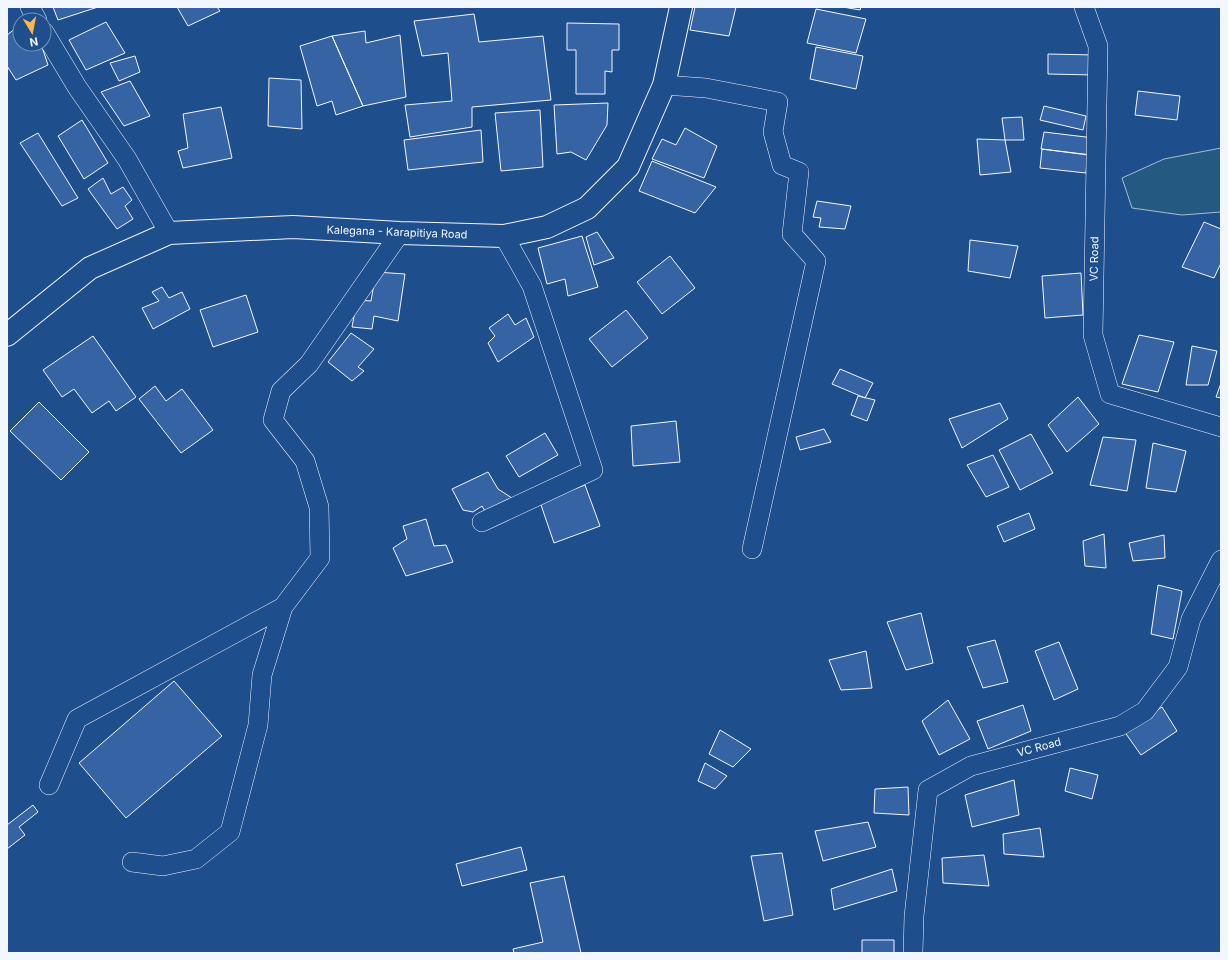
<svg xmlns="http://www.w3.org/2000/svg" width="1228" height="960" font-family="Inter,sans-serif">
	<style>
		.green { fill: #245a82; stroke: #a8bbd7 }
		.building { fill: #3563a3; stroke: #f2f6ff }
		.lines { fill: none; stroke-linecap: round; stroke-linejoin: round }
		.street-casing { stroke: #f2f6ff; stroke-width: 20 }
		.secondary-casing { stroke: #f2f6ff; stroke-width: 24 }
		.street { stroke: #1f4e8c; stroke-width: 19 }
		.secondary { stroke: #1f4e8c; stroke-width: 22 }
		.labels { text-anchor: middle; stroke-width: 3; stroke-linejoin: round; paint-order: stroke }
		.street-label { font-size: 11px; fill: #f2f6ff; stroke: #1f4e8c }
	</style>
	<rect width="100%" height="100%" fill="#1f4e8c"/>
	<path class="green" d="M1221 148V212L1182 215 1132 208 1122 178 1164 159Z"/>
	<path class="building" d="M53 7H98L58 20Z
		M177 7H217L220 11 188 26Z
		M695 7H736L729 36 690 30Z
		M843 7H861L860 10Z
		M816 9 866 19 856 53 807 43Z
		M474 14 479 42 543 36 551 100 472 107V127L410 137 405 105 452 101 448 53 422 56 414 21Z
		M106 22 125 53 86 70 69 40Z
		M567 23 619 24V50H612V72L605 71V94H576V50H567Z
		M20 25V44H41L48 65 16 80 7 66V35Z
		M365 31 366 43 400 35 406 97 363 106 332 36Z
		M332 36 363 106 336 115 332 101 317 106 300 46Z
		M816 47 863 56 856 89 810 79Z
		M1048 54 1095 55V75L1048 74Z
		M135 56 140 72 119 81 110 63Z
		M269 78 301 80 302 129 268 126Z
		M130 81 150 116 124 126 101 92Z
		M1138 91 1180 96 1177 120 1135 115Z
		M608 103 607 125 586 160 571 152 557 154 554 105Z
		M1044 106 1086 116 1083 130 1040 120Z
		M221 107 232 158 183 168 178 151 188 148 183 114Z
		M540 110 543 167 501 171 495 113Z
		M1022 117 1024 140H1005L1002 118Z
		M82 120 108 163 84 179 58 136Z
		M685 128 717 146 704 178 652 159 662 139 676 145Z
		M481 130 483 162 408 170 404 140Z
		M1044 132 1094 138 1092 155 1041 149Z
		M38 133 78 198 62 206 20 143Z
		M977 139 1005 140 1011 172 980 175Z
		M1042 149 1088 155 1086 173 1040 168Z
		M652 161 716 187 695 213 639 191Z
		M103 178 111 194 123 187 132 200 125 206 133 219 117 229 88 189Z
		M817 201 851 206 845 229 819 227 821 218 813 217Z
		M1204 222 1221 229V263L1214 278 1182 267Z
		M597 232 614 258 594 265 586 237Z
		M582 236 598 287 568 296 565 279 547 284 538 248Z
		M970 240 1018 246 1010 278 968 271Z
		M670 256 695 288 662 314 637 282Z
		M376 272 405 274 398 321 374 316 372 329 352 327 357 300 371 301Z
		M1081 273 1083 315 1045 318 1042 276Z
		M162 287 169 298 182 292 190 309 153 329 142 308 159 301 152 292Z
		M246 295 258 332 213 347 200 310Z
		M626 310 648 338 612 367 589 339Z
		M508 314 515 325 526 318 534 337 498 362 488 343 495 336 489 328Z
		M351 333 374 349 358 367 364 371 352 381 328 362Z
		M1139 335 1174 342 1158 392 1122 384Z
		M93 336 136 397 116 411 109 401 92 413 74 389 62 397 43 370Z
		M1192 346 1217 351 1208 385H1186Z
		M840 369 873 383 865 398 832 384Z
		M1221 383V398L1216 397Z
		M155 386 166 401 182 389 213 430 181 453 139 399Z
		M858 396 875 400 867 421 851 415Z
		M1078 397 1099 424 1067 452 1048 425Z
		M39 402 89 452 61 480 10 431Z
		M1000 403 1008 419 962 448 949 419Z
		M676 421 680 462 633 466 631 426Z
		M824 429 831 442 800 450 796 437Z
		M545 433 558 455 519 477 506 456Z
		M1031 434 1053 473 1020 490 999 450Z
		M1103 437 1136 440 1127 491 1090 485Z
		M1153 443 1186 451 1176 492 1146 488Z
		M993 455 1009 487 986 497 967 465Z
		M488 472 498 489 515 500 486 513 482 506 473 512 463 510 452 489Z
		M585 485 600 526 554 543 540 502Z
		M1029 513 1035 529 1004 542 997 526Z
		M426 519 434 546 446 545 453 562 406 576 393 548 407 539 403 526Z
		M1104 534 1106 568 1085 566 1083 541Z
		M1164 535 1165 558 1133 561 1129 543Z
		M1158 585 1182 591 1173 639 1151 634Z
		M921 613 933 663 906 670 887 622Z
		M995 640 1008 682 983 688 967 647Z
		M1059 642 1078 689 1054 700 1035 651Z
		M866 651 872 688 841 690 829 660Z
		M174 681 222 736 126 818 79 763Z
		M948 700 970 739 939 755 922 721Z
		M1023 705 1031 731 988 749 977 721Z
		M1162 707 1177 731 1141 755 1124 731Z
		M720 730 751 749 733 767 709 754Z
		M705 763 727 776 715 789 698 781Z
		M1070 768 1098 775 1092 799 1065 791Z
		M1014 780 1019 815 972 827 965 795Z
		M908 787 909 815 874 813 875 789Z
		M33 805 38 812 19 827 25 835 7 849V825Z
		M868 822 876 847 823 861 815 831Z
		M1040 828 1044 857 1004 854 1003 834Z
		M521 847 527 870 462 886 456 864Z
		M782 853 793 915 764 921 751 856Z
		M984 855 989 886 943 883 942 858Z
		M892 869 897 891 834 910 831 889Z
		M564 876 581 953H514L513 949 543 942 530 883Z
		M862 940H894V953H862Z"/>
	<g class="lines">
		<g class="street-casing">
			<path id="street" d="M30 7 37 20
				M1084 7 1098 46 1093 335 1110 394 1221 427
				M44 32 77 87 127 159 169 233
				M664 85 706 88 778 102 773 132 782 165 799 172 792 234 816 261 752 549
				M482 522 593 470 532 286 504 236
				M49 785 77 719 283 607 320 558 319 507 305 461 273 420 281 391 309 364 400 233
				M132 862 163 866 196 859 230 832 258 725 262 675 283 607
				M913 953 914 916 928 790 971 766 1120 726 1145 711 1178 667 1191 619 1221 560"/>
		</g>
		<g class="secondary-casing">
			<path id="secondary" d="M7 335 90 268 169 233 293 227 400 233 504 236 547 227 587 208 628 167 664 85 681 7"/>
		</g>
		<use href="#street" class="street"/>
		<use href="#secondary" class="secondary"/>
	</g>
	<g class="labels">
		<g class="street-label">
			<text transform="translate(397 232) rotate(2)" y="4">Kalegana - Karapitiya Road</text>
			<text transform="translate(1094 259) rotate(-89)" y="4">VC Road</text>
			<text transform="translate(1039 747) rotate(-15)" y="4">VC Road</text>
		</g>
	</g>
	<rect width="1228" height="960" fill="none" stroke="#f2f6ff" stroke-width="16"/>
	<g transform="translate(32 32) rotate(170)"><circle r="19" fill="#1f4e8c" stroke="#7391ba"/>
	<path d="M0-3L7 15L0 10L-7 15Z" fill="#ffb74d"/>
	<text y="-6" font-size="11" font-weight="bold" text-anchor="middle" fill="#f2f6ff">N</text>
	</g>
</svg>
